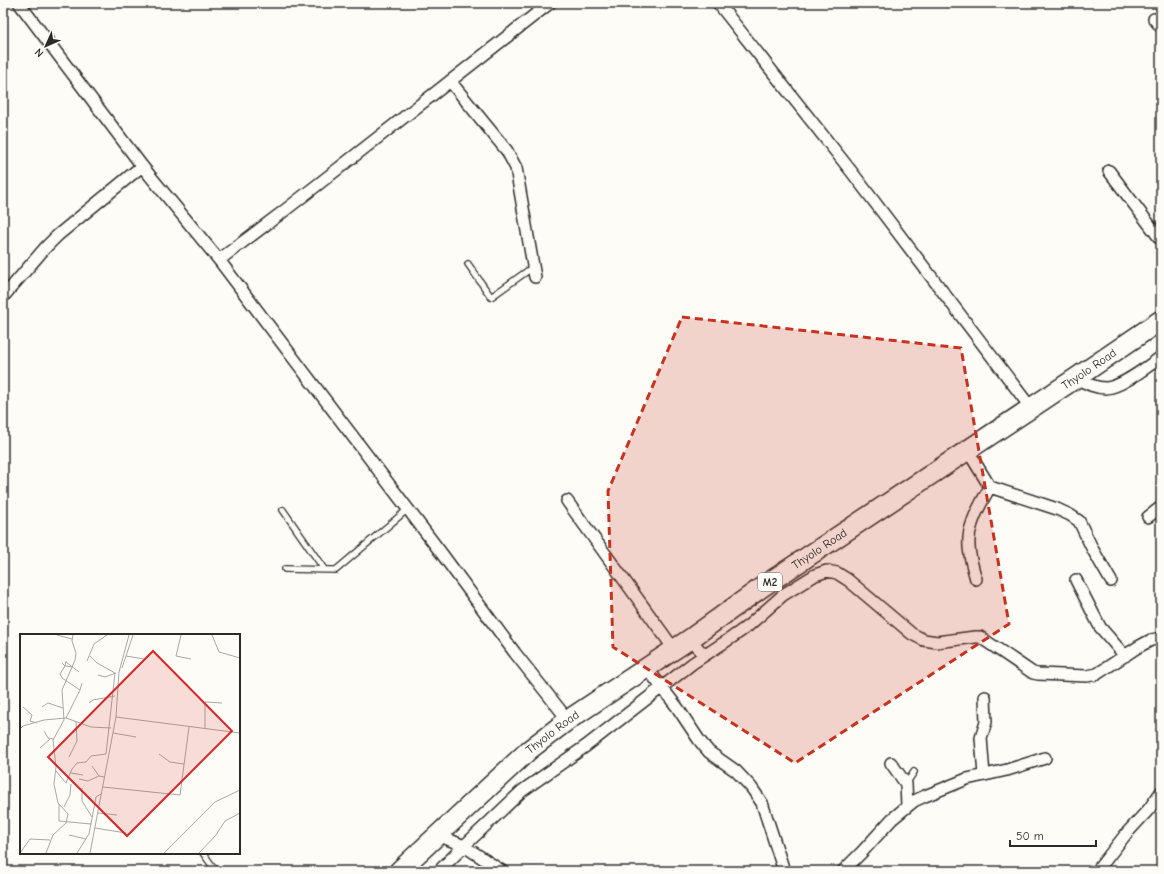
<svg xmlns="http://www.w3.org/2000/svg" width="1164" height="874" font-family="'Comic Neue',sans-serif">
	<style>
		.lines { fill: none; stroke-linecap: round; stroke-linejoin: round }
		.service-casing { stroke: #2b2b2b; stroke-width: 8 }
		.minor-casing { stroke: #2b2b2b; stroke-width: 14 }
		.trunk-casing { stroke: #2b2b2b; stroke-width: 22 }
		.service { stroke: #fdfcf7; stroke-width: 5.5 }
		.minor { stroke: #fdfcf7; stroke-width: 11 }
		.trunk { stroke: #fdfcf7; stroke-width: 19 }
		.marked { fill: #c8321e; fill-opacity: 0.2; stroke: #c8321e; stroke-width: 3; stroke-dasharray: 8 5; stroke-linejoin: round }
		.labels { text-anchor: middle; stroke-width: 3.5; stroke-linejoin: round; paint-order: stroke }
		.shield { fill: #fdfcf7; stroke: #6a6a68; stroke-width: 1 }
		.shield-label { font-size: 11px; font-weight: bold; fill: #2b2b2b }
		.street-label { font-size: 12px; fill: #2b2b2b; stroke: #fdfcf7 }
		.inset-road { fill: none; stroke: #a9a8a5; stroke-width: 1 }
		.view { fill: #d62828; fill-opacity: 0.15; stroke: #d62828; stroke-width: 2 }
		.inset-edge { fill: none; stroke: #2b2b2b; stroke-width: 2 }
	</style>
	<rect width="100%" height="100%" fill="#fdfcf7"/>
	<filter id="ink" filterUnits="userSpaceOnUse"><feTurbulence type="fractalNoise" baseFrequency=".025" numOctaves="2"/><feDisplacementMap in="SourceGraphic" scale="8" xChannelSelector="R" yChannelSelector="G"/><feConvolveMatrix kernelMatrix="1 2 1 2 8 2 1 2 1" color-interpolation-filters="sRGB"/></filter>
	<g filter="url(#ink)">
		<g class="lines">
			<g class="service-casing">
				<path id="service" d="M468 264 491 297 533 267
					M283 510 324 569
					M285 569 336 570 408 509
					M906 784 914 772
					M203 853 216 871"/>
			</g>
			<g class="minor-casing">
				<path id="minor" d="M19 3 142 166 219 260 442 554 515 653 568 720
					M718 3 851 171 1031 408
					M1154 19 1161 27
					M450 81 507 151 516 168 535 277
					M1109 171 1161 240
					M219 260 284 211 550 3
					M3 297 45 248 58 235 142 166
					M1076 378C1086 383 1095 388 1106 388 1122 387 1148 366 1161 357
					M968 451 990 487 1057 509 1070 515 1079 521 1093 550 1111 581
					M567 501 674 649
					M1148 517 1161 507
					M976 579C971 562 965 542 972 524 976 511 983 499 990 487
					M1076 580 1100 627 1125 656
					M690 639 704 655
					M646 667 677 707 699 740 709 752 736 771 751 787 762 803 784 871
					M891 763 906 784 907 806
					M984 775 981 738 986 722 985 697
					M438 835 464 846 502 871
					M439 871 464 846 522 791 586 746 693 663 731 638 748 626 783 595 815 575 827 571 837 573 848 580 912 634 924 640 937 642 975 637H980L1033 673 1038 674 1087 676 1097 674 1138 647 1151 640 1161 638
					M843 871 862 852 892 819 914 801 925 796 967 779 1007 770 1045 758
					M1097 871 1126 834 1149 809 1161 792"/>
			</g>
			<g class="trunk-casing">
				<g id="trunk">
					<path id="s1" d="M399 871 529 750 568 720 690 639 765 585 1031 408 1076 378 1161 320"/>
				</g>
			</g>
			<use href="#service" class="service"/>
			<use href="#minor" class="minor"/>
			<use href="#trunk" class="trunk"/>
		</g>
	</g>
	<path class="marked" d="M682 317 961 348 1009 624 795 763 613 647 608 491Z"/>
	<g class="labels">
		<rect class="shield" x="758" y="573" width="24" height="18" rx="3"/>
		<g class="shield-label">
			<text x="770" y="586">M2</text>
		</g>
		<g class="street-label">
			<text dy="4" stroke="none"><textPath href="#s1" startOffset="855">Thyolo Road</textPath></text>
			<text dy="4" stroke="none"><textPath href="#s1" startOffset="531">Thyolo Road</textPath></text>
			<text dy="4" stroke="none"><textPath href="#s1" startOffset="207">Thyolo Road</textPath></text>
		</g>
	</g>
	<g transform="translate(20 634)">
		<rect width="220" height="220" fill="#fdfcf7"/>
		<path class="inset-road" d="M37 1 52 5M161 1 156 22 171 25M192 1 199 18 220 24M70 22 77 29 95 39M106 22 124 25M46 27 45 32 53 33M67 27 74 10 87 1M46 28 59 38M42 29 45 32 40 40 42 44 60 56 62 49M102 34 113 1M78 41 85 43 96 39M69 69 73 66 95 62M3 73 12 81 10 87 17 89M22 73 28 69 43 74M96 83 220 99M46 84 60 56M185 94V68L202 69M0 95 3 92 24 86 46 84 71 93 91 94M24 97 28 104 34 105M93 99 116 103M20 114 30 105M139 120 150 128 164 130M49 123 57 107 56 87M72 132 79 142M36 137 46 149 52 135 57 129 66 128 71 122 86 120 95 39M51 139 63 141M59 145 68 147 79 142 84 143M83 153 160 161 169 93M62 154V167L72 183M39 170V187L71 190M44 173 50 161 51 150M78 179 97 181M75 194 106 199M49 201 66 205M0 219 10 205 30 206M26 219 33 201 46 189 48 180 38 169 34 150 36 133 33 106 44 86 42 56 55 26 56 19 52 7 53 1M57 219 69 200 76 163 81 160M70 219 96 83 99 38 109 1M144 219 195 168 220 156M179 219 196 201 205 187 220 179"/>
		<path class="view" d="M133 17 212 97 107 202 28 123Z"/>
		<rect width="220" height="220" class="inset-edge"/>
	</g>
	<rect width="1164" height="874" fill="none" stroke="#fdfcf7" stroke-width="16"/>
	<rect x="8" y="8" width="1148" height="858" fill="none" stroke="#2b2b2b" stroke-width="1.5" filter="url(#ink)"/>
	<g transform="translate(46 46) rotate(225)" stroke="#fdfcf7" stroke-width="3" paint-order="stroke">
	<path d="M0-3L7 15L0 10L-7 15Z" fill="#2b2b2b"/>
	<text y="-6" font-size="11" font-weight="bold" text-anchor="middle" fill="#2b2b2b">N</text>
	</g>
	<path d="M1010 840v6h86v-6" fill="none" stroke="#2b2b2b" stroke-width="2"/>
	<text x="1016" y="840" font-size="12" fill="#2b2b2b" stroke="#fdfcf7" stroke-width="3" paint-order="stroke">50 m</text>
</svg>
